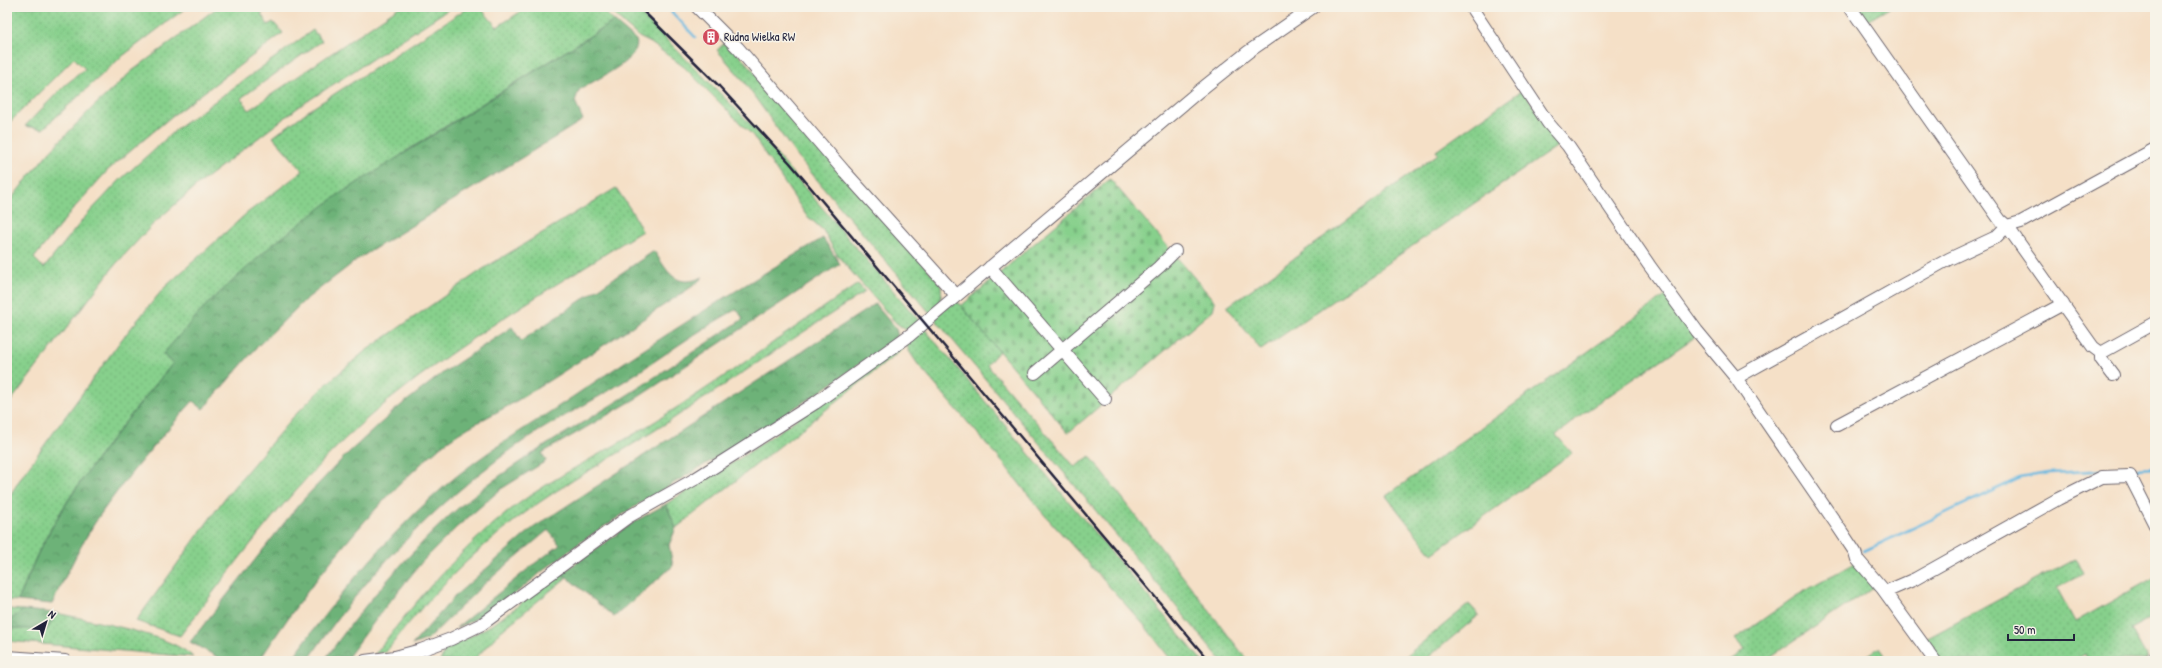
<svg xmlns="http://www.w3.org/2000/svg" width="2162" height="668" font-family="'Patrick Hand',sans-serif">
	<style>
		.grass { fill: url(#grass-dots); stroke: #547964 }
		.forest { fill: url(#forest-crowns); stroke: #486a5a }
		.cemetery { fill: url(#cemetery-stones); stroke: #547964 }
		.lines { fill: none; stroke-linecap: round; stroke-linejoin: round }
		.stream { stroke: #65b8e1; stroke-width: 2.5 }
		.minor-casing { stroke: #6c646c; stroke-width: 14 }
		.minor { stroke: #fff; stroke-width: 12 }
		.rail { stroke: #22223b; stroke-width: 2.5 }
		.labels { text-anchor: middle; stroke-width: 3; stroke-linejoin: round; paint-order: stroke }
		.poi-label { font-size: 12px; fill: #22223b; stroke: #f7f3e8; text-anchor: start }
	</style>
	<defs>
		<pattern id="grass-dots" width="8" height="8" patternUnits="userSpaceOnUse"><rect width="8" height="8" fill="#87d08c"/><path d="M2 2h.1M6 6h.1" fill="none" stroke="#74b27a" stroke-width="1.8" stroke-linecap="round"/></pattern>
		<pattern id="forest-crowns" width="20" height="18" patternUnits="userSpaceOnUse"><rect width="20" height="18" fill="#6db278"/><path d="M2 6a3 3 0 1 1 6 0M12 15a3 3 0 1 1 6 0" fill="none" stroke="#599064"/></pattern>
		<pattern id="cemetery-stones" width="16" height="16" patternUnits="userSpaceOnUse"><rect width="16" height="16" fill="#87d08c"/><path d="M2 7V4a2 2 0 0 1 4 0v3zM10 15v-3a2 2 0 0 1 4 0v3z" fill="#74b27a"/></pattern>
	</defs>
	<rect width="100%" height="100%" fill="#f7f3e8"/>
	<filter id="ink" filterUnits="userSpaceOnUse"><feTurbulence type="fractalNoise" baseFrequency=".025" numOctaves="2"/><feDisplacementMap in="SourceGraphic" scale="8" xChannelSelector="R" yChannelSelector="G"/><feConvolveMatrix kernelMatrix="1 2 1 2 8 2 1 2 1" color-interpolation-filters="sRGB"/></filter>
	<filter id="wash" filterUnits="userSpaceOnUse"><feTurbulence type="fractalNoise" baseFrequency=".012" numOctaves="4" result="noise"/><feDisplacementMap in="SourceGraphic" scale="16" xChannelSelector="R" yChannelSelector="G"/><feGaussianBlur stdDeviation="0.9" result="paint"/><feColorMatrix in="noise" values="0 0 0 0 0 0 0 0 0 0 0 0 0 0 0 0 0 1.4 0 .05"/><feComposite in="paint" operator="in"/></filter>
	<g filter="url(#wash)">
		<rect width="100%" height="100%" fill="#f5e0c7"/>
		<path class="grass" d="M7 7H187L120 58 43 129 25 126 64 86 85 69 74 58 7 125Z
			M218 7H271L261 14 268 25 273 22 283 33 172 116 108 170 74 208 34 258 44 268 85 217 120 180 178 128 313 30 322 41 241 98 249 110 399 7H452L300 106 202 181 154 223 115 265 7 406V204L48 153 91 109 132 71Z
			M469 7H488L483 11 497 27 528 7H599L614 21 408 150 163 354 173 363C128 419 79 476 45 539 34 559 27 581 18 601L7 600V500L24 473 122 339 164 288 247 213 303 171 273 137 308 111Z
			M605 7H634L746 119 920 322 906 330 896 323 837 255 823 230 806 215 753 136 684 67 651 43 639 37Z
			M1856 7H1891L1867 21Z
			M727 41 940 283C944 297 940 303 930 313L796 155 742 79 717 50Z
			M1522 90 1562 143 1261 350 1227 307 1438 154 1436 151Z
			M616 188 633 213 642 231C556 285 467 337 388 401 306 467 243 553 180 636L136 621 227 495 294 416 323 387 364 352 433 304 483 269Z
			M858 284 865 292C797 335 732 381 665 424 618 455 567 481 522 515 470 554 425 600 386 652L375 654C416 600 460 549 514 507 558 474 608 451 654 422 723 379 790 330 858 284Z
			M1667 295 1698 335 1582 414 1556 435 1572 453 1432 554 1386 496Z
			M956 300 999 351 987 365 1075 467 1090 456 1248 661H1222L934 318Z
			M923 327 1202 661H1172L1144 625 1041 511 1004 464 919 366 909 351 906 343Z
			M902 346 903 349 676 528 666 504 742 457Z
			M2076 558 2084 574 2057 588 2075 622 2155 577V616L2131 629 2148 659 2143 661H2088L2085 654 2073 661H1938L1924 640Z
			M1857 562 1877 585 1764 661H1729L1745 650 1735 639 1796 596Z
			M562 573 566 578 501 631 473 661H440L445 650 495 623Z
			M1469 604 1479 615 1424 661H1400Z
			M7 609 23 610 9 621 46 630 56 613C88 620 173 635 193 657L7 641Z
			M1879 648 1888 661H1859Z"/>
		<path class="forest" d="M614 21 636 40C644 59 592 81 579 90L575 101 583 120 358 259 305 300 258 346 203 409 193 401C160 438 128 475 100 515 81 543 67 574 52 604L18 601C27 581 34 559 45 540 79 476 128 419 173 363L163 354 206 305 272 245 338 195Z
			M823 238 840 264 637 398 542 453 546 461 501 489 457 527 421 563 383 610 348 657 326 658C361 608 403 560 447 518 503 467 569 432 632 392 669 368 706 343 743 319L737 309C698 330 661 358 623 382 587 405 546 424 512 449 433 506 363 578 309 659H292C337 596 388 535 446 485 482 454 526 428 565 402 649 345 735 290 823 238Z
			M654 251C669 273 675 289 703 277L693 286C635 324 577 364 518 400 492 416 464 427 440 447 369 508 310 583 259 661L223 660 190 642 300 503 346 455 395 410 444 372 512 327 521 341Z
			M875 304 896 329 898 336 895 339 824 389 734 447 639 504 585 539 545 569 510 598 480 617 456 628 534 564 560 545 548 530 483 585 428 639 412 645 457 594 533 528Z
			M666 504 676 528 669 545 673 566 614 617 562 573 634 522Z
			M23 610 56 613 47 630 10 628 9 621Z"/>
		<path class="cemetery" d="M1110 179 1215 302 1213 310 1068 433 961 306Z"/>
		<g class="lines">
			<path class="stream" d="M667 7 695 37
				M1864 551 2020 478 2049 473 2155 468"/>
		</g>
	</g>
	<g filter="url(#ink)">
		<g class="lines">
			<g class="minor-casing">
				<path id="minor" d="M697 7 738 48 844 171 956 295
					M1471 7 1548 123 1568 146 1649 265 1697 331 1736 378 1835 522 1855 552 1857 559 1882 588 1935 661
					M1850 7 2000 220 2007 226 2021 222 2155 149
					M990 267 1105 399
					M1035 373 1159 267 1175 251
					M2113 375 2101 359V353L2155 323
					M1736 378 1949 259 1996 237 2007 226 2093 347 2101 353
					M1837 425 2063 304
					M1885 592 1915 579 2058 499 2102 477 2130 476 2155 525
					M7 657 65 661
					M365 661 395 657 421 650 451 639 482 624 628 517 695 479 815 403 910 335 1199 91 1248 52 1313 7
					M2149 661 2155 657"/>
			</g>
			<use href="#minor" class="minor"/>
			<path class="rail" d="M639 7 719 86 790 163 1209 661"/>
		</g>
	</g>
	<defs>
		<g id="building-disc" transform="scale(0.9)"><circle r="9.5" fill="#d1495b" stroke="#f7f3e8"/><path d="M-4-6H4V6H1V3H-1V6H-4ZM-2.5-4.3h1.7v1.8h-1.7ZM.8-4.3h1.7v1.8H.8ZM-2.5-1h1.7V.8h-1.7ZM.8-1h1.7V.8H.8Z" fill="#fff"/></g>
	</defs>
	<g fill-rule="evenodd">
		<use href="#building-disc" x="711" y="37"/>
	</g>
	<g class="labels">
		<g class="poi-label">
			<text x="724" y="41">Rudna Wielka RW</text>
		</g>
	</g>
	<rect width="2162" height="668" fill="none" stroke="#f7f3e8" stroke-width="24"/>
	<g transform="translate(46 622) rotate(38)" stroke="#f7f3e8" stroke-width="3" paint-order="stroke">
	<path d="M0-3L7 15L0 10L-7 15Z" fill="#22223b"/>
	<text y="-6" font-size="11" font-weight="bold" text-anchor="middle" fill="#22223b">N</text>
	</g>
	<path d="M2008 634v6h66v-6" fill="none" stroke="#22223b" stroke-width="2"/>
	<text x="2014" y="634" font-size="12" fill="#22223b" stroke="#f7f3e8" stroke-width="3" paint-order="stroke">50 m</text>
</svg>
